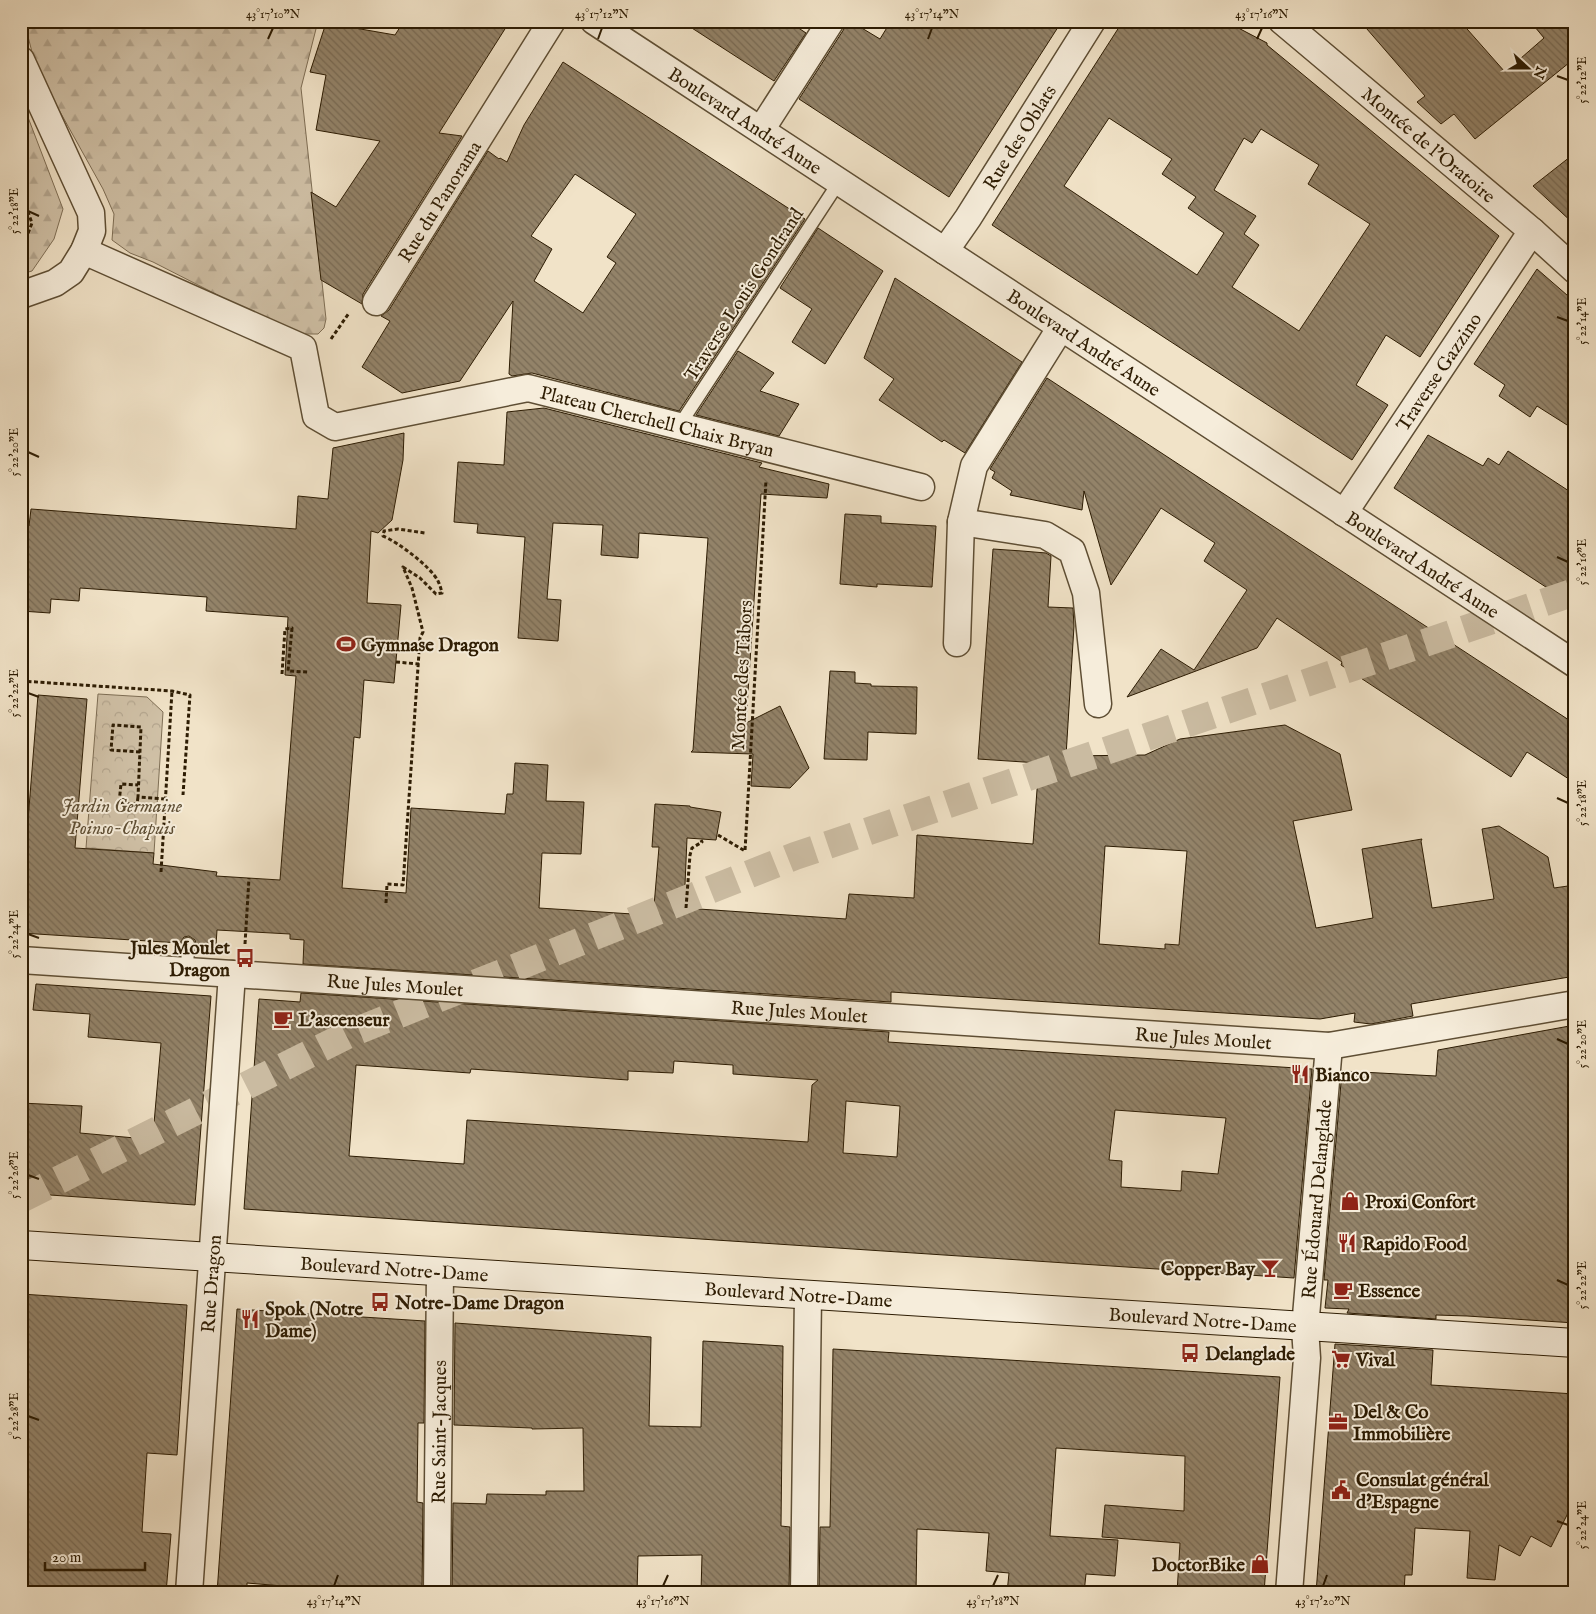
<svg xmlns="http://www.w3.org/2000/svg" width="1596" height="1614" font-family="'IM FELL English',serif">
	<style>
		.forest { fill: url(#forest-firs); stroke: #7e6e55 }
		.park { fill: url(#park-crowns); stroke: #7e6e55 }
		.building { fill: url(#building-back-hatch); stroke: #2d1c03; fill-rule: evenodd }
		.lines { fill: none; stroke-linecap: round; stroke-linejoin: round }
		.highway-tunnel { stroke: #cabba1; stroke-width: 28; stroke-dasharray: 28 14; stroke-linecap: butt }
		.lane-casing { stroke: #5e4e34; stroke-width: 15 }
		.street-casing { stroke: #5e4e34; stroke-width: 29 }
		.secondary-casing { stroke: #2d1c03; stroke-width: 30 }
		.path { stroke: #2d1c03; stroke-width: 3; stroke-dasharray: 4 2.5; stroke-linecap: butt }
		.lane { stroke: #f6eddb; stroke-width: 12 }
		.street { stroke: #f6eddb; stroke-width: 26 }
		.secondary { stroke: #f6eddb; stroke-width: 28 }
		.ticks { fill: none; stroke: #2d1c03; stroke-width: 2 }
		.labels { text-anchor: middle; stroke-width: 4; stroke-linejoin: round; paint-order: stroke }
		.street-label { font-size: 19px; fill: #2d1c03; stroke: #f6eddb }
		.poi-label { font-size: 19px; font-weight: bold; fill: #2d1c03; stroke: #f6eddb; text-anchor: start }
		.park-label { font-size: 19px; font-style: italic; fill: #5e4e34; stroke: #f6eddb }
		.neatline { fill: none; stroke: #2d1c03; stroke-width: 2 }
		.ticks-label { font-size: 12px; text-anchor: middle; fill: #2d1c03 }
	</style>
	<defs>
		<pattern id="forest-firs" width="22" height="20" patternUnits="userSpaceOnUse" patternTransform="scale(1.25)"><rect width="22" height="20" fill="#d0c1a7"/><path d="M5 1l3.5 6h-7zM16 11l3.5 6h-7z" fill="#b3a58e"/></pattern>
		<pattern id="park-crowns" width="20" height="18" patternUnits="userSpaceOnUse" patternTransform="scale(1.25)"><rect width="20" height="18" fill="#d0c1a7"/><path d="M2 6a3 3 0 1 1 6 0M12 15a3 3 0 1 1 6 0" fill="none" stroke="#b3a58e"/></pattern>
		<pattern id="building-back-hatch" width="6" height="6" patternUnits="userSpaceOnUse" patternTransform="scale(1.25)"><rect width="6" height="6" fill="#938369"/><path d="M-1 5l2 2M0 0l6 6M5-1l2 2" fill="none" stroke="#786a54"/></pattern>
	</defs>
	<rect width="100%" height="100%" fill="#f1e3c8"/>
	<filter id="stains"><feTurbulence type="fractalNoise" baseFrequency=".004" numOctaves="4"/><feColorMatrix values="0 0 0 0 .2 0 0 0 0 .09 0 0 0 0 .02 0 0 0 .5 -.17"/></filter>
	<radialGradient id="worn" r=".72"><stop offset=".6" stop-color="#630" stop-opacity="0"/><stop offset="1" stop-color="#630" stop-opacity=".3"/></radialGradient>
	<path class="forest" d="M24 21H318L301 88 326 319 324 328 318 334H294L153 262 130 253 112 240 114 214 103 189 54 101 32 52Z
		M21 99 63 209 54 239 32 271 21 274Z"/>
	<path class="park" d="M98 694 147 697 163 712 154 853 86 848Z"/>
	<path class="building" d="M404 21H510L439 133 462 136 363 294 362 304 321 280 311 192 336 207 380 141 316 130 326 75 310 72 326 23 395 35Z
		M681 21H788L806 33 774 81Z
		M846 21H850L880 39 891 21H1062L949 197 799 99 844 29Z
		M1123 21H1225L1267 43V45L1499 236 1420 357 1386 335 1356 385 1388 405 1352 460 992 225ZM1109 118 1172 159 1162 174 1196 197 1188 208 1224 233 1197 275 1064 186ZM1261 129 1319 165 1308 184 1370 224 1299 331 1232 287 1259 245 1244 234 1256 216 1214 190 1244 138 1252 143Z
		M1360 21H1460L1505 72 1544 38 1530 21H1575V58L1475 139 1454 114 1441 124 1417 102 1425 96Z
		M563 62 805 219 679 411 532 373 512 376 509 374 513 301 460 381 402 393 362 367 390 321 381 316 389 310 488 151 499 159 500 158 507 162 524 125ZM575 174 636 214 607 257 616 263 583 313 534 281 552 249 531 236Z
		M1575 153V225L1533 186Z
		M818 228 883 271 825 364 792 342 812 309 780 288Z
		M1537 269 1575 302V430L1537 406 1530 417 1499 396 1505 385 1474 364Z
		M895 278 1022 362 965 453 944 440 942 442 879 400 894 379 864 358Z
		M738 351 774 373 760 391 799 404 779 436 696 415Z
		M1047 378 1575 724V783L1527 752 1511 777 1341 665 1342 662 1277 618 1257 648 1127 697 1161 649 1194 670 1247 590 1204 561 1215 543 1161 508 1111 585 1084 491 1082 510 1010 495 1012 491 992 478 995 472 990 469Z
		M544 408 762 463 759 467 829 484 827 498 761 494 746 723 780 706 809 768 790 788 751 786 753 754 691 752 693 750 708 538 639 533 638 558 601 555 603 525 553 523 547 599 561 600 558 641 518 638 525 537 477 533 478 524 454 522 458 462 504 465 507 412Z
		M404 433 403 460 392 520 378 533 371 531 367 603 401 605 394 683 364 680 360 738 354 737 342 888 406 893 411 808 505 814 507 794H513L515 763 548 765 546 801 584 802 581 854 542 853 539 908 648 915 649 905 654 906 659 847H652L655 804 690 806V807L721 812 716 840 687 838 684 908 846 919 849 894 914 898 917 835 1033 844 1039 763 978 759 993 549 1022 551 1046 553 1051 556 1048 607 1073 608 1074 626 1066 756 1145 755 1180 739 1285 725 1340 754 1352 810 1293 821 1316 928 1373 918 1362 849 1422 839 1421 841 1432 908 1494 899 1482 829 1499 826 1548 857 1554 888 1575 885V976L1411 1004 1413 1016 1371 1024 1354 1022 1355 1013 1320 1019 891 992V1002L303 964 304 940 290 939V934L217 930 216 945 196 944 195 940 189 936 184 937 180 943 21 933V857L25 858 38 695 87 699 75 848 154 853 153 864 217 872 216 876 280 880 296 676 285 675 288 617 206 611 207 597 80 588 79 601 51 599 50 613 21 611V526H29L31 509 296 529 298 496 328 499 333 448ZM1105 846 1187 851 1179 945 1165 944V949L1099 944Z
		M1428 435 1483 466 1488 458 1499 465 1508 451 1575 495V606L1394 488Z
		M845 514 881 516V523L936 526 932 587 877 584V587L840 584Z
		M830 671 855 672V683L871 684V686L917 687 916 734 868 732 867 760 824 759Z
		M36 984 211 996 195 1205 21 1193V1103L82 1106 80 1133 146 1139V1134L153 1135 161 1043 88 1037 90 1014 33 1010Z
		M301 993 889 1032 888 1042 1312 1069 1294 1278 244 1209 259 999 300 1002ZM674 1061 733 1065V1074L818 1080 812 1085 808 1142 467 1120 464 1164 349 1156 356 1065 470 1073 471 1069 628 1080V1071L673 1073ZM846 1101 900 1106 897 1157 843 1153ZM1115 1110 1226 1118 1218 1174 1182 1171 1181 1191 1121 1187 1122 1161 1109 1160Z
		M1575 1025V1323L1467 1316 1436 1315V1319L1347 1313 1349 1309 1325 1308 1328 1280H1324L1342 1071 1436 1076 1438 1050Z
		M21 1294 187 1305 177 1455 147 1453 142 1532 171 1534 166 1593H52L53 1587 21 1585Z
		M237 1309 425 1321 424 1423H418L417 1502 423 1503 422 1593H306V1588L247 1583V1593H217Z
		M455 1323 651 1337 649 1426 701 1427 703 1341 783 1346 781 1526 790 1527 789 1593H701L702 1555 638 1556 637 1593H452L453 1503 486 1504 487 1494 546 1495V1491H584L583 1428 532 1429V1428L454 1425Z
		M1335 1344 1433 1350 1431 1385 1575 1394V1499L1551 1547 1531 1536 1520 1556 1499 1545 1495 1580 1467 1578 1470 1531 1415 1528 1412 1575H1405L1404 1593H1316Z
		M833 1349 1280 1377 1264 1593H1177L1180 1543 1102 1537 1105 1505 1184 1511 1185 1456 1056 1448 1050 1536 1118 1540 1115 1576 1086 1574 1084 1593H1007L1009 1573 986 1571 989 1533 917 1529 916 1593H819L820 1527H830Z"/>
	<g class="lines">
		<path class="highway-tunnel" d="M21 1199 349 1034 795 856 1575 592"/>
		<g class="lane-casing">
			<path id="lane" d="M679 426 839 182
				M187 971 188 944"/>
		</g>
		<g class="street-casing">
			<g id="street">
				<path id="s1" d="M594 21 1575 664"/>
				<path id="s2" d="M1282 21 1532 231 1575 270"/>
				<path d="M21 60 91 213 92 231 84 251 71 272 55 283 21 295"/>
				<path d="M761 130 831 21"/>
				<path id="s3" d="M84 251 303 348 316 416 335 427 528 388 921 487"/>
				<path id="s4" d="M945 251 968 218 1092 21"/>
				<path id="s5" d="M376 302 552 21"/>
				<path id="s6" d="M1344 513 1532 231"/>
				<path d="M961 522 1045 535 1072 551 1086 593 1098 704"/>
				<path d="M957 643 961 522 974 466 1061 327"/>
				<path id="s7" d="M21 960 1329 1046 1575 1004"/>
				<path id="s8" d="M189 1593 232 974"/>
				<path id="s9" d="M437 1593 440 1272"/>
				<path d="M804 1593 808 1295"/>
				<path id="s10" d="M1289 1593 1307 1358 1305 1328 1329 1046"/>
			</g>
		</g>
		<g class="secondary-casing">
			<g id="secondary">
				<path id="s11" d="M21 1245 1575 1343"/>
			</g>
		</g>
		<path class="path" d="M21 193 32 223 21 252
			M331 339 349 313
			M396 662 419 664
			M282 674 285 629 292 628 288 671 308 672
			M21 681 172 691 190 695 183 795
			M140 752 111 750 113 725 141 727 138 797 165 799
			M138 797 137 804 119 803 121 784 138 785
			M718 835 745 851 766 480
			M161 872 172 691
			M386 903 387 884 403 885 420 638 423 632 412 588 403 567 420 578 436 594 442 593C441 589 440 585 438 581 431 567 398 542 383 536L384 531 398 529 425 533
			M686 908 690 855 692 848 702 842 701 840
			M245 944 249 878"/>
		<use href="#lane" class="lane"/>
		<use href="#street" class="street"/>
		<use href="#secondary" class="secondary"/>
	</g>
	<path class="ticks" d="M268 39 273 28M598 39 602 28M928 39 932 28M1257 39 1262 28M1557 76 1568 80M28 211 39 216M1557 317 1568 321M28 452 39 457M1557 557 1568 562M28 693 39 697M1557 798 1568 803M28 934 39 938M1557 1039 1568 1044M28 1175 39 1179M1557 1280 1568 1285M28 1416 39 1420M1557 1521 1568 1525M334 1586 338 1575M663 1586 668 1575M993 1586 998 1575M1323 1586 1327 1575"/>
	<defs>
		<g id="stadium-bare" transform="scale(1.5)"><path d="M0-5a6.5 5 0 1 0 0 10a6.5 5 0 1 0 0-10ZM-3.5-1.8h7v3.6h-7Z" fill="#8f2418" stroke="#f6eddb" stroke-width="2.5" paint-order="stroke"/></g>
		<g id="bus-bare" transform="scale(1.5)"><path d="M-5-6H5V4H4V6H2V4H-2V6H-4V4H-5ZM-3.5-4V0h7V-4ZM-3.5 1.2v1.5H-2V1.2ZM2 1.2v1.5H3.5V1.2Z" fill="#8f2418" stroke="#f6eddb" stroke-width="2.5" paint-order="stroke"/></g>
		<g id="cafe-bare" transform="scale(1.5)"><path d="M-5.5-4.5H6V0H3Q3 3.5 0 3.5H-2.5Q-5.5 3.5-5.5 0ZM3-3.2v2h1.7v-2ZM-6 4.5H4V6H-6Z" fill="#8f2418" stroke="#f6eddb" stroke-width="2.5" paint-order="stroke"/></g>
		<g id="restaurant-bare" transform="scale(1.5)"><path d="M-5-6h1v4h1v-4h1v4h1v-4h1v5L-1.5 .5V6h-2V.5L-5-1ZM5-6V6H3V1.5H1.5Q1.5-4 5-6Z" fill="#8f2418" stroke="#f6eddb" stroke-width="2.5" paint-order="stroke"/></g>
		<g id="shop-bare" transform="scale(1.5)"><path d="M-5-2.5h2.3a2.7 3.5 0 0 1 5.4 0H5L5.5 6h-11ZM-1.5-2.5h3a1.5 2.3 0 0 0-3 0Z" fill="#8f2418" stroke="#f6eddb" stroke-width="2.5" paint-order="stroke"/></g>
		<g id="bar-bare" transform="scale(1.5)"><path d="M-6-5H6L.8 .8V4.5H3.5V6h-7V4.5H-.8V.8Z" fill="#8f2418" stroke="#f6eddb" stroke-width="2.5" paint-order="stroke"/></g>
		<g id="supermarket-bare" transform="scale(1.5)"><path d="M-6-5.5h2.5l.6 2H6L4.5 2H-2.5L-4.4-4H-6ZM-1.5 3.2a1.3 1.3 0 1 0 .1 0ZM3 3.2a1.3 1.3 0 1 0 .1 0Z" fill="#8f2418" stroke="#f6eddb" stroke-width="2.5" paint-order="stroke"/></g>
		<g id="office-bare" transform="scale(1.5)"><path d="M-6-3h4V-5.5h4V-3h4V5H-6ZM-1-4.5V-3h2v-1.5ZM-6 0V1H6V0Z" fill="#8f2418" stroke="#f6eddb" stroke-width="2.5" paint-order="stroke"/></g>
		<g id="civic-bare" transform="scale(1.5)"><path d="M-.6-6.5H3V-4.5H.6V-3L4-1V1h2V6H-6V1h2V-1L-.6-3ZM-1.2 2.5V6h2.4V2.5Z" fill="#8f2418" stroke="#f6eddb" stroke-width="2.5" paint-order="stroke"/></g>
	</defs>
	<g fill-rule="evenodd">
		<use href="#stadium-bare" x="346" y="644"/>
		<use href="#bus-bare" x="245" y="958"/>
		<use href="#cafe-bare" x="283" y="1019"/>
		<use href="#restaurant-bare" x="1300" y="1074"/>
		<use href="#shop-bare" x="1350" y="1201"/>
		<use href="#restaurant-bare" x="1347" y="1243"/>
		<use href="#bar-bare" x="1270" y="1268"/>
		<use href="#cafe-bare" x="1343" y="1290"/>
		<use href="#bus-bare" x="380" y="1302"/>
		<use href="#restaurant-bare" x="250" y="1319"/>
		<use href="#bus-bare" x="1190" y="1353"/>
		<use href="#supermarket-bare" x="1341" y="1359"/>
		<use href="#office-bare" x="1338" y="1422"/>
		<use href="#civic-bare" x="1341" y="1490"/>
		<use href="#shop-bare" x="1260" y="1564"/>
	</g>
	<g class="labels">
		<g class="street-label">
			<text dy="7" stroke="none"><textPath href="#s1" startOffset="181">Boulevard André Aune</textPath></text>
			<text dy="7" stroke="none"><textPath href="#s4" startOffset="136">Rue des Oblats</textPath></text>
			<text dy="7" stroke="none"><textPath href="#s2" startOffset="192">Montée de l'Oratoire</textPath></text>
			<text dy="7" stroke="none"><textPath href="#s5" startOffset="119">Rue du Panorama</textPath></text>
			<text transform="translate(743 294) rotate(-57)" y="7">Traverse Louis Gondrand</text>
			<text dy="7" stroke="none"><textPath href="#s1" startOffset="586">Boulevard André Aune</textPath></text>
			<text dy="7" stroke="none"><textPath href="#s6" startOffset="170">Traverse Gazzino</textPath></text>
			<text dy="7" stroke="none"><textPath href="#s3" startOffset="661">Plateau Cherchell Chaix Bryan</textPath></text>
			<text dy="7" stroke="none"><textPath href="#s1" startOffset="991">Boulevard André Aune</textPath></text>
			<text transform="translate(741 675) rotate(-87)" y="7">Montée des Tabors</text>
			<text dy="7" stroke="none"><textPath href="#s7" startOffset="375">Rue Jules Moulet</textPath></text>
			<text dy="7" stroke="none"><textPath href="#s7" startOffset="780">Rue Jules Moulet</textPath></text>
			<text dy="7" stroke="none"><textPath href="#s7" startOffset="1185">Rue Jules Moulet</textPath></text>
			<text dy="7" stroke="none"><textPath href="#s10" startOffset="395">Rue Édouard Delanglade</textPath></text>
			<text dy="7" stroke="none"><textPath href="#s11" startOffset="374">Boulevard Notre-Dame</textPath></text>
			<text dy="7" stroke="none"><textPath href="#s8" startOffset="310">Rue Dragon</textPath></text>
			<text dy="7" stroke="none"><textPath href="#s11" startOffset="779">Boulevard Notre-Dame</textPath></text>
			<text dy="7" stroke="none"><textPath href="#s11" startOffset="1184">Boulevard Notre-Dame</textPath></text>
			<text dy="7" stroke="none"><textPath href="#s9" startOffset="161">Rue Saint-Jacques</textPath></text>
		</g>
		<g class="poi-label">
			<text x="361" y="651">Gymnase Dragon</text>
			<text x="230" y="954" text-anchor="end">Jules Moulet<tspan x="230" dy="22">Dragon</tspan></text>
			<text x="298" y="1026">L'ascenseur</text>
			<text x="1315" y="1081">Bianco</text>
			<text x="1365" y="1208">Proxi Confort</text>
			<text x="1362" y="1250">Rapido Food</text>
			<text x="1255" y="1275" text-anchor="end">Copper Bay</text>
			<text x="1358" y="1297">Essence</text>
			<text x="395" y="1309">Notre-Dame Dragon</text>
			<text x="265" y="1315">Spok (Notre<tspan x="265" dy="22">Dame)</tspan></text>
			<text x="1205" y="1360">Delanglade</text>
			<text x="1356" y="1366">Vival</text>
			<text x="1353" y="1418">Del &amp; Co<tspan x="1353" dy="22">Immobilière</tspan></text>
			<text x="1356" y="1486">Consulat général<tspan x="1356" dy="22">d'Espagne</tspan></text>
			<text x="1245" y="1571" text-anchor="end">DoctorBike</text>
		</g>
		<g class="park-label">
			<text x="122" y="812">Jardin Germaine<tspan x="122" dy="22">Poinso-Chapuis</tspan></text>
		</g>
	</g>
	<rect width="1596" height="1614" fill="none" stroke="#f1e3c8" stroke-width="55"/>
	<g transform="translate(1528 68) rotate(111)" stroke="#f6eddb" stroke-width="4" paint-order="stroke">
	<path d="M0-4L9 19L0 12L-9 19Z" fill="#2d1c03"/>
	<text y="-8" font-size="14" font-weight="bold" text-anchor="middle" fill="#2d1c03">N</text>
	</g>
	<path d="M45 1562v8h100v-8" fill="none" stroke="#2d1c03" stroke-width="2.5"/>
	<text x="52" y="1562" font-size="15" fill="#2d1c03" stroke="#f6eddb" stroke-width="4" paint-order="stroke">20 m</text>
	<rect x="28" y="28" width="1540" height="1558" class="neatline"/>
	<g class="ticks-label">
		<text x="273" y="18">43°17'10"N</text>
		<text x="602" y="18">43°17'12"N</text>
		<text x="932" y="18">43°17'14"N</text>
		<text x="1262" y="18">43°17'16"N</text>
		<text transform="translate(1582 80) rotate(-90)" y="4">5°22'12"E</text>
		<text transform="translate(14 211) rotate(-90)" y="4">5°22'18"E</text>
		<text transform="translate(1582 321) rotate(-90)" y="4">5°22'14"E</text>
		<text transform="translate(14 452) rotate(-90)" y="4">5°22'20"E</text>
		<text transform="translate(1582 562) rotate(-90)" y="4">5°22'16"E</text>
		<text transform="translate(14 693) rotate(-90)" y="4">5°22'22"E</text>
		<text transform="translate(1582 803) rotate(-90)" y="4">5°22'18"E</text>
		<text transform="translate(14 934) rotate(-90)" y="4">5°22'24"E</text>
		<text transform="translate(1582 1044) rotate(-90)" y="4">5°22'20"E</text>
		<text transform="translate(14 1175) rotate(-90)" y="4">5°22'26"E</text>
		<text transform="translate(1582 1285) rotate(-90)" y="4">5°22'22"E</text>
		<text transform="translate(14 1416) rotate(-90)" y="4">5°22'28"E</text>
		<text transform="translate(1582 1525) rotate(-90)" y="4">5°22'24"E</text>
		<text x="334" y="1605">43°17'14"N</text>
		<text x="663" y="1605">43°17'16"N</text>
		<text x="993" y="1605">43°17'18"N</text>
		<text x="1323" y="1605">43°17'20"N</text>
	</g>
	<rect width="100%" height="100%" filter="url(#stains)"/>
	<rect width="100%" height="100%" fill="url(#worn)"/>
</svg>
